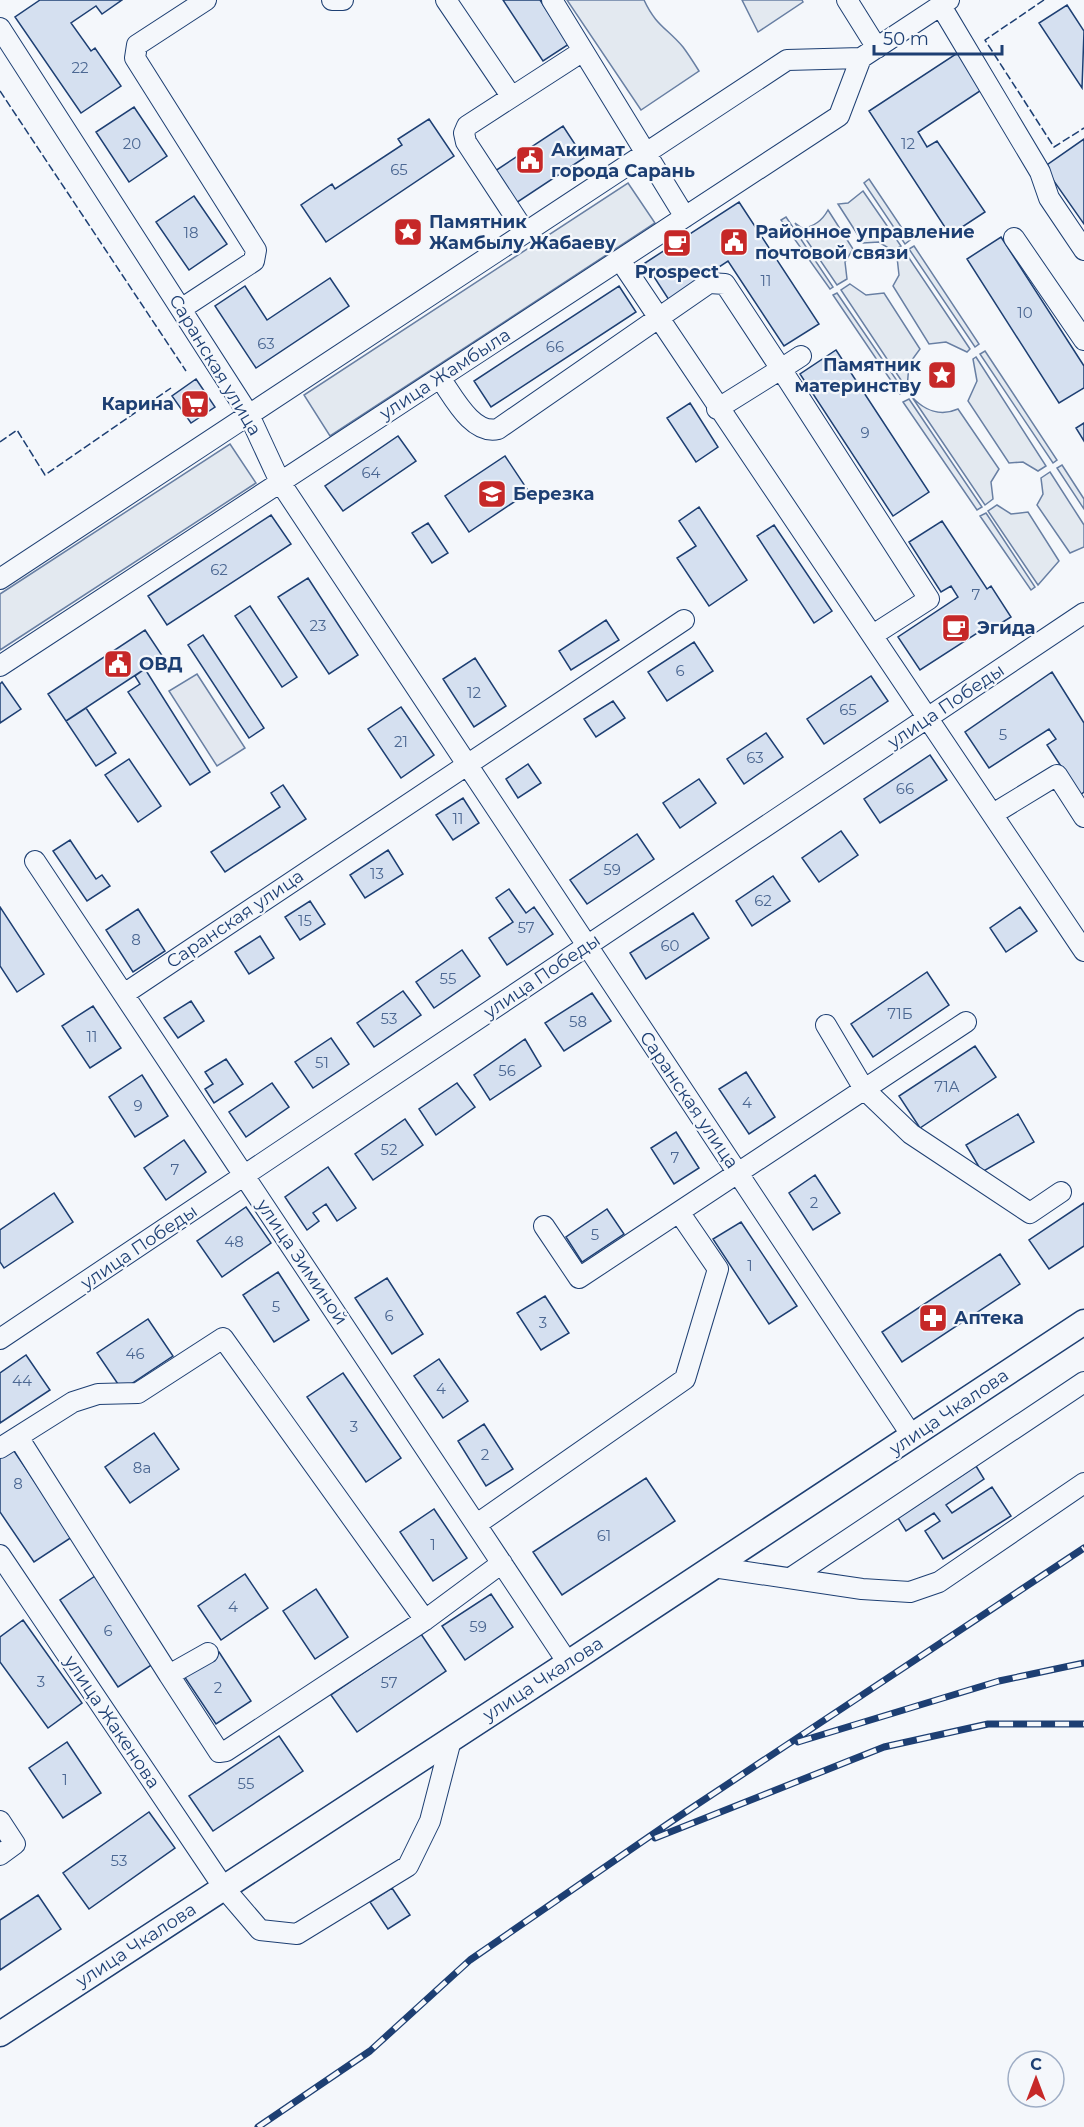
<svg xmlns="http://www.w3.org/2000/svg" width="1084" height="2127" font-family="Montserrat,sans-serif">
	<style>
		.green { fill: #e3e9f0; stroke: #687fa3; stroke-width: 1.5 }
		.parking { fill: #e3e8f0; stroke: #687fa3; stroke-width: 1.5 }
		.building { fill: #d5e0f0; stroke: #1d3f73; stroke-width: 1.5 }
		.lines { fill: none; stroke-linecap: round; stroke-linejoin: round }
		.minor-casing { stroke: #1d3f73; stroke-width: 22 }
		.major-casing { stroke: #1d3f73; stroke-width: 27 }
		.minor { stroke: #f4f7fb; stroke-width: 20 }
		.major { stroke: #f4f7fb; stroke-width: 24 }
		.rail-casing { stroke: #1d3f73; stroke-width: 7 }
		.rail { stroke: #f4f7fb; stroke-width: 4.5; stroke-dasharray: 14; stroke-linecap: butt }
		.fence { stroke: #1d3f73; stroke-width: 1.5; stroke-dasharray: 8 3; stroke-linecap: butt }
		.labels { text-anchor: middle; stroke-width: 4.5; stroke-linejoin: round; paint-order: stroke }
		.number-label { font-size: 15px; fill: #4b6792 }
		.poi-label { font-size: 18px; font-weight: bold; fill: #1d3f73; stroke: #f4f7fb; text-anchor: start }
		.street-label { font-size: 18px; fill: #1d3f73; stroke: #f4f7fb }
	</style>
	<rect width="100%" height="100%" fill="#f4f7fb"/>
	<path class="green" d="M567 0H644C656 26 667 28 683 47 689 55 694 63 699 71L641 110Z
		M742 0H802L803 2 758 32Z
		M869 179 910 240 905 244 864 183Z
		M628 183 655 223 330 436 304 395Z
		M863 191 901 246 893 251 879 242 863 243 838 204 848 203Z
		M828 210 853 249 845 262 847 279 837 285 795 223 802 228C814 227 822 221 828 210Z
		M786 217 833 287 830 289 781 220Z
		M914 246 979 344 975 347 909 249Z
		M905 252 970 349 967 352 946 342 929 344 893 286 899 275 897 257Z
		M850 284 866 295 884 293 920 349 909 364 907 389 841 290Z
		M837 293 904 391 900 394 833 295Z
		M985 351 1057 460 1053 463 980 354Z
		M976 357 1046 466 1038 471 1023 462 1009 463 968 401 977 381 973 359Z
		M912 397C924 410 940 417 958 409L999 469 991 482 993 499 985 505Z
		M909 399 982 507 977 510 903 402Z
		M230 444 256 483 0 650V594Z
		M1062 465 1084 499V509L1057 468Z
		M1050 472 1084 525V547L1070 553 1037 505 1043 494 1041 478Z
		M997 505 1011 514 1028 512 1059 561 1038 585 988 511Z
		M986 513 1035 587 1031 590 980 516Z"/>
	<path class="parking" d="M197 674 245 748 217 766 169 691Z"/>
	<path class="building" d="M40 0H122L102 14 96 6 71 23 91 51 95 48 121 86 81 113 15 17Z
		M503 0H540L569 44 543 61Z
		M1067 5 1084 31 1082 88 1039 23Z
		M962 50 986 87 918 132 927 147 937 141 985 212 950 235 869 111Z
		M134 107 167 156 129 182 96 132Z
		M429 119 454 156 326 242 301 205 332 184 335 189 402 145 398 139Z
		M563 126 584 158 513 205 492 173Z
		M1084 139V224L1044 167Z
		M194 196 227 244 189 270 156 222Z
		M739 202 819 324 784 346 728 261 669 300 645 263Z
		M1001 237 1084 366V388L1059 403 967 259Z
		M330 278 349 306 256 368 215 306 245 286 267 320Z
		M619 286 636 312 491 407 474 381Z
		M836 350 929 492 893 516 800 374Z
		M196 379 215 407 191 423 172 396Z
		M690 403 718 447 696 462 667 418Z
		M1084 423V441L1076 428Z
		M398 436 416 461 343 511 325 486Z
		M505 456 529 492 469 532 445 496Z
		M699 507 747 580 709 606 677 558 696 546 679 521Z
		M271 515 291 544 167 625 148 596Z
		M942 521 987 589 991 586 1011 617 990 630 988 626 920 670 898 637 958 597 951 586 941 592 909 542Z
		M428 523 448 553 432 563 412 533Z
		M774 525 832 611 814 623 757 536Z
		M308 578 358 655 329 674 278 597Z
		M250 606 297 677 282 687 235 616Z
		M606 620 619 640 571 670 559 651Z
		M145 630 163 657 66 721 48 694Z
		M203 635 264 728 249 738 188 645Z
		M694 642 713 671 667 701 648 672Z
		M475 658 506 706 474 727 443 679Z
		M145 669 210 772 190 785 128 692 140 684 135 676Z
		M1052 672 1084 723V792L1080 795 1047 745 1056 739 1049 729 989 768 965 732Z
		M871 676 888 701 824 744 807 719Z
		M2 682 21 709 0 723V684Z
		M613 701 625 718 596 737 584 719Z
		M401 707 434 755 401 778 368 729Z
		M86 708 116 753 96 766 66 721Z
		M766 733 783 757 744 784 727 759Z
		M930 755 947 780 880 823 864 799Z
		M129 759 161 806 138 822 105 775Z
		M528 764 541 783 518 798 506 779Z
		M699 779 716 803 680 828 663 803Z
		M283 785 306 819 225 872 211 852 280 807 271 793Z
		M463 798 479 823 453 840 436 815Z
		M841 831 858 855 819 882 802 858Z
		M637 834 654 859 587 904 570 880Z
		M70 840 96 879 102 875 110 886 87 901 53 851Z
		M388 850 403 874 365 898 350 875Z
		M773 876 790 901 752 926 736 901Z
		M509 889 526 913 534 907 553 934 507 965 489 938 513 922 496 898Z
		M310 901 325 924 300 940 285 917Z
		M0 907 44 974 17 992 0 966Z
		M1020 907 1037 931 1006 952 990 928Z
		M138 909 165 951 133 972 106 930Z
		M693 913 709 938 646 979 630 953Z
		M260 936 274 958 249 974 235 952Z
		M462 950 480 976 434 1008 416 982Z
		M927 972 949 1005 873 1057 851 1024Z
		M403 991 421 1015 374 1047 357 1023Z
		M592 993 611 1021 564 1051 545 1023Z
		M191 1001 204 1021 178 1038 164 1018Z
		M93 1006 121 1048 90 1068 62 1026Z
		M331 1038 349 1064 313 1088 295 1062Z
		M525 1039 541 1066 490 1100 474 1075Z
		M975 1046 996 1077 920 1128 899 1096Z
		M226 1059 243 1084 214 1103 205 1089 213 1084 205 1072Z
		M746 1072 775 1117 749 1134 719 1089Z
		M142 1075 168 1116 135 1137 109 1097Z
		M272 1083 289 1107 246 1137 229 1112Z
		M457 1083 475 1107 436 1135 419 1109Z
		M1018 1114 1034 1142 982 1172 966 1145Z
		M405 1119 423 1145 373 1180 355 1154Z
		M676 1132 699 1168 674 1184 651 1148Z
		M184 1140 206 1172 166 1200 144 1168Z
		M328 1167 356 1208 337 1221 326 1204 313 1213 319 1221 307 1230 285 1197Z
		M815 1175 840 1213 813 1230 789 1193Z
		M54 1193 73 1222 4 1268 0 1262V1230Z
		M1084 1203V1246L1049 1269 1029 1240Z
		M246 1207 271 1243 222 1277 197 1241Z
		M607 1209 624 1234 582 1262 566 1237Z
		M741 1222 797 1306 769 1324 713 1239Z
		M1000 1254 1020 1284 902 1362 882 1332Z
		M278 1272 309 1320 274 1342 243 1295Z
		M387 1278 423 1334 392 1354 355 1298Z
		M545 1296 569 1333 541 1350 517 1313Z
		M148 1319 173 1356 122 1390 97 1353Z
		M26 1355 50 1390 0 1423V1373Z
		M439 1359 468 1401 443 1418 414 1376Z
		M343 1373 401 1458 366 1482 307 1397Z
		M484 1424 513 1469 486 1486 458 1441Z
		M154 1433 179 1469 130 1503 105 1467Z
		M12 1448 72 1537 34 1562 0 1512V1456Z
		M976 1466 984 1479 946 1505 952 1513 992 1487 1011 1516 943 1559 925 1531 940 1521 934 1513 906 1531 898 1518Z
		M646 1478 675 1521 562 1595 533 1552Z
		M434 1509 467 1558 433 1581 400 1532Z
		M98 1574 156 1662 118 1687 60 1600Z
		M245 1574 268 1608 221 1640 198 1606Z
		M316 1589 348 1637 315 1659 283 1611Z
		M491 1594 513 1627 465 1660 442 1626Z
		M23 1620 82 1703 48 1728 0 1662V1637Z
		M421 1634 446 1671 357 1732 331 1695Z
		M219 1652 251 1701 216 1724 184 1676Z
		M279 1736 303 1771 213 1831 189 1796Z
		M67 1742 101 1793 63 1818 29 1768Z
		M149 1812 175 1848 89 1909 63 1873Z
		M392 1888 410 1915 388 1929 370 1902Z
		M38 1895 61 1929 0 1970V1920Z"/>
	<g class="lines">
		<g class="minor-casing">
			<path id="minor" d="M332 0H343
				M446 0 511 96
				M552 0 685 217
				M847 0 877 48
				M941 6 1040 172 1049 198 1084 250
				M0 28 249 415 280 482 912 1436
				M525 232 466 142 464 133 467 126 583 51
				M1014 238 1084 340
				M620 260 1084 951
				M181 309 254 261 256 250 135 58 137 45 206 0
				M440 378C453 396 472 435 498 429L709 283 725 284 781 369 801 356
				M717 409 781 369 929 599 873 635
				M0 579 787 60 861 58 949 0
				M0 666 839 116 861 58
				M993 814 1057 775 1084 817
				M35 861 568 1663
				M124 994 684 620
				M826 1025 864 1089 911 1134 1030 1213 1061 1192
				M544 1226 579 1278 966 1022
				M0 1339 1084 613
				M18 1437 169 1675 208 1653
				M0 1448 73 1402 98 1394 138 1393 223 1338 425 1620
				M477 1524 685 1379 718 1269 679 1212
				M0 1555 224 1888 260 1930 297 1934 408 1866 430 1821 451 1740
				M713 1567 862 1589 910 1592 939 1582 1084 1483
				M792 1577 1084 1382
				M169 1675 219 1752 226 1751 425 1620 502 1563
				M0 1821 15 1844 0 1855"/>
		</g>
		<g class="major-casing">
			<path id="major" d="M0 2034 568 1663 1084 1322"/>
		</g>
		<use href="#minor" class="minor"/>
		<use href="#major" class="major"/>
		<g class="rail-casing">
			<path id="rail" d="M798 1742 999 1681 1084 1663
				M655 1838 884 1747 988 1724H1084
				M258 2127 370 2051 470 1960 672 1821 1084 1548"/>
		</g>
		<use href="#rail" class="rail"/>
		<path class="fence" d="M1044 0 985 40 1054 147 1084 128
			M0 91 186 371
			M0 442 17 430 45 475 171 388"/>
	</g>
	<defs>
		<g id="civic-square" transform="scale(1.5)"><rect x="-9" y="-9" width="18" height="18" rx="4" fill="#c62828" stroke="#f4f7fb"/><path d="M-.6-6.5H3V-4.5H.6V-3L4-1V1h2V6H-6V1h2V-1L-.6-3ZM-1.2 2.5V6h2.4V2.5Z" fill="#fff"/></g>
		<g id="sight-square" transform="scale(1.5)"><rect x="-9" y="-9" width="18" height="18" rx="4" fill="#c62828" stroke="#f4f7fb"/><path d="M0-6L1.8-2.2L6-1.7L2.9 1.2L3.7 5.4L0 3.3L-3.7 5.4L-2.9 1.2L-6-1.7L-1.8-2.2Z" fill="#fff"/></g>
		<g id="cafe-square" transform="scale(1.5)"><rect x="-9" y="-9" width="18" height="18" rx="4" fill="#c62828" stroke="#f4f7fb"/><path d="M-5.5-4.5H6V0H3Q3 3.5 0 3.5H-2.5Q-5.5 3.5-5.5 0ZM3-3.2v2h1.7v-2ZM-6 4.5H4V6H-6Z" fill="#fff"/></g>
		<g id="supermarket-square" transform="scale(1.5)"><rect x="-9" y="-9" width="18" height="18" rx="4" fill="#c62828" stroke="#f4f7fb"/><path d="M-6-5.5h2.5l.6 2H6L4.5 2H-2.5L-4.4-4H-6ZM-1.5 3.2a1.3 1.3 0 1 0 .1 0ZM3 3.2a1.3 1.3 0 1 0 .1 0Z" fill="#fff"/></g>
		<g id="school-square" transform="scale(1.5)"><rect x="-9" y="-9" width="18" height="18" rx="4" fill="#c62828" stroke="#f4f7fb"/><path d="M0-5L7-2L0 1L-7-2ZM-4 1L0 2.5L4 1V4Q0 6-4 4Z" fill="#fff"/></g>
		<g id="pharmacy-square" transform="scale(1.5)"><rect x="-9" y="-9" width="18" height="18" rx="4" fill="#c62828" stroke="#f4f7fb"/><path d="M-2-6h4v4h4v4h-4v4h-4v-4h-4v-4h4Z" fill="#fff"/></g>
	</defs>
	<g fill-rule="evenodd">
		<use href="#civic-square" x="530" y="160"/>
		<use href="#sight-square" x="408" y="232"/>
		<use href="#civic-square" x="734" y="242"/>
		<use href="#cafe-square" x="677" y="243"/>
		<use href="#sight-square" x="942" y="375"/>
		<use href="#supermarket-square" x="195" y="404"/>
		<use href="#school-square" x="492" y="494"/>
		<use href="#cafe-square" x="956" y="628"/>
		<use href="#civic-square" x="118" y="664"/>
		<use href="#pharmacy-square" x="933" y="1318"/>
	</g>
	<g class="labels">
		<g class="number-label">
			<text x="80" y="73">22</text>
			<text x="132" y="149">20</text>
			<text x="908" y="149">12</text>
			<text x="399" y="175">65</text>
			<text x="191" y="238">18</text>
			<text x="766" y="286">11</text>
			<text x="1025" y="318">10</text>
			<text x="266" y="349">63</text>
			<text x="555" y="352">66</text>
			<text x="865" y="438">9</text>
			<text x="371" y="478">64</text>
			<text x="219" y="575">62</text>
			<text x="976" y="600">7</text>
			<text x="318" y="631">23</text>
			<text x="680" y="676">6</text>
			<text x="474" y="698">12</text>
			<text x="848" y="715">65</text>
			<text x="1003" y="740">5</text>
			<text x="401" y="747">21</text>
			<text x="755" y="763">63</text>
			<text x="905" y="794">66</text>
			<text x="458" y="824">11</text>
			<text x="612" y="875">59</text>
			<text x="377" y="879">13</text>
			<text x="763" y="906">62</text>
			<text x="305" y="926">15</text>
			<text x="526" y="933">57</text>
			<text x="136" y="945">8</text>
			<text x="670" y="951">60</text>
			<text x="448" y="984">55</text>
			<text x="900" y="1019">71Б</text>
			<text x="389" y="1024">53</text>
			<text x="578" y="1027">58</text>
			<text x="92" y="1042">11</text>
			<text x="322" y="1068">51</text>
			<text x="507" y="1076">56</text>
			<text x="947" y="1092">71А</text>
			<text x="747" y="1108">4</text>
			<text x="138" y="1111">9</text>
			<text x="389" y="1155">52</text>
			<text x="675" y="1163">7</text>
			<text x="175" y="1175">7</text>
			<text x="814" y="1208">2</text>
			<text x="595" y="1240">5</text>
			<text x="234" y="1247">48</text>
			<text x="750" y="1271">1</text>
			<text x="276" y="1312">5</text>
			<text x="389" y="1321">6</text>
			<text x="543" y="1328">3</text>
			<text x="135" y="1359">46</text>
			<text x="22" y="1386">44</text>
			<text x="441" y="1394">4</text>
			<text x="354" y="1432">3</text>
			<text x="485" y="1460">2</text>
			<text x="142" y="1473">8а</text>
			<text x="18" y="1489">8</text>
			<text x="604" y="1541">61</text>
			<text x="433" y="1550">1</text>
			<text x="233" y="1612">4</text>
			<text x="478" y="1632">59</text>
			<text x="108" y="1636">6</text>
			<text x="41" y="1687">3</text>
			<text x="389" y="1688">57</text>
			<text x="218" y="1693">2</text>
			<text x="65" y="1785">1</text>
			<text x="246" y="1789">55</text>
			<text x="119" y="1866">53</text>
		</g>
		<g class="poi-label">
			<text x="551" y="156">Акимат<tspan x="551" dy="21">города Сарань</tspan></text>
			<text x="429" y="228">Памятник<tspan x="429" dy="21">Жамбылу Жабаеву</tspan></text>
			<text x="755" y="238">Районное управление<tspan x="755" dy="21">почтовой связи</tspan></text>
			<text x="677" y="278" text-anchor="middle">Prospect</text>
			<text x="921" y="371" text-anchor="end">Памятник<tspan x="921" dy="21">материнству</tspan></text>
			<text x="174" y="410" text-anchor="end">Карина</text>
			<text x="513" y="500">Березка</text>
			<text x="977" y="634">Эгида</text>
			<text x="139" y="670">ОВД</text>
			<text x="954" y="1324">Аптека</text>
		</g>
		<g class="street-label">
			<text transform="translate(215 365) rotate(59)" y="6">Саранская улица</text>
			<text transform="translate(445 374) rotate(-33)" y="6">улица Жамбыла</text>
			<text transform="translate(946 706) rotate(-34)" y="6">улица Победы</text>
			<text transform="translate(235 919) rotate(-34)" y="6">Саранская улица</text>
			<text transform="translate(542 976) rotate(-34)" y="6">улица Победы</text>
			<text transform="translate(689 1100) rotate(56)" y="6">Саранская улица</text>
			<text transform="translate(139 1247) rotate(-34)" y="6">улица Победы</text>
			<text transform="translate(302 1262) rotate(56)" y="6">улица Зиминой</text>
			<text transform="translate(949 1412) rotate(-34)" y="6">улица Чкалова</text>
			<text transform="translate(543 1679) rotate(-33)" y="6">улица Чкалова</text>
			<text transform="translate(112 1722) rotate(56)" y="6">улица Жакенова</text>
			<text transform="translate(136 1945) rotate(-33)" y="6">улица Чкалова</text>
		</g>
	</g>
	<g transform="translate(1036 2079)"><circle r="28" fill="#f4f7fb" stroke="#9eadc5" stroke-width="1.5"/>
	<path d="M0-4.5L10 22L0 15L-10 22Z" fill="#c62828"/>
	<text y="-9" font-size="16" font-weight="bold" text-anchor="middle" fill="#1d3f73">С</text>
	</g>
	<path d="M874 45v9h128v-9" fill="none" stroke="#1d3f73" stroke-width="3"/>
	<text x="883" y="45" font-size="18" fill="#1d3f73" stroke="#f4f7fb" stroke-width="4.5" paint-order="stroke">50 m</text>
</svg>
